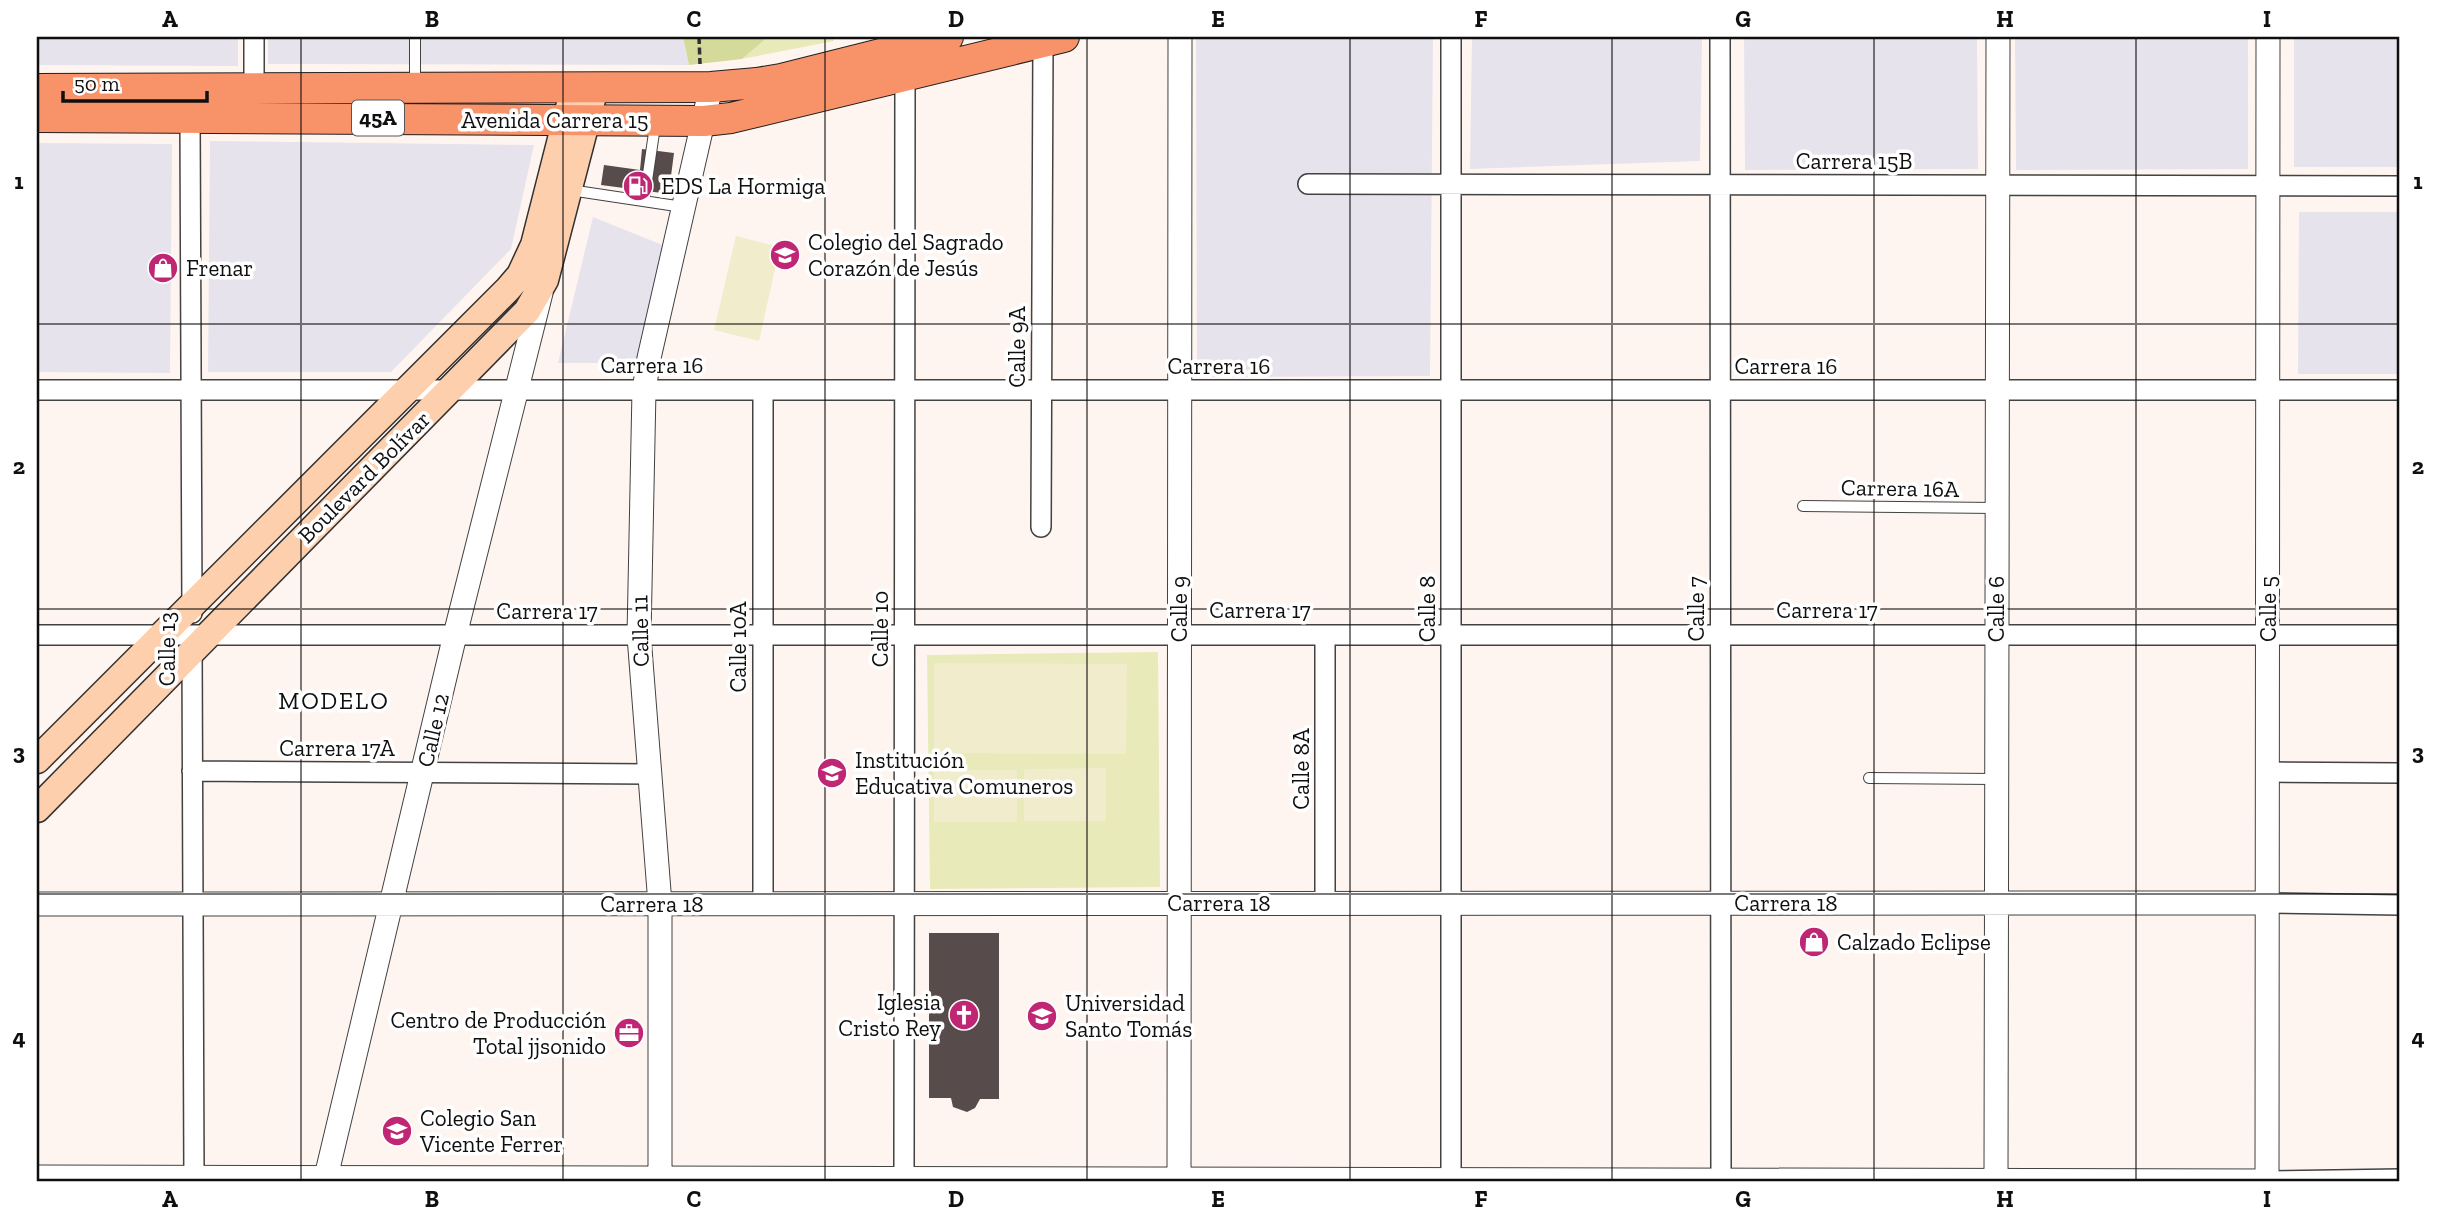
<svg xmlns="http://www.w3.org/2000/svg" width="2437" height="1218" font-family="'Zilla Slab',serif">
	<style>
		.industrial { fill: #e7e3ed }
		.green { fill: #e9eaba }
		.forest { fill: #d4da99 }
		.pitch { fill: #f1eccc }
		.building { fill: #574b4c }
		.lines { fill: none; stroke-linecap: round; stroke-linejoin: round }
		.service-casing { stroke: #424242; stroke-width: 12 }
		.minor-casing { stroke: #424242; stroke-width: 22 }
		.tertiary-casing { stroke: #424242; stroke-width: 25 }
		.secondary-casing { stroke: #313131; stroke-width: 29 }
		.primary-casing { stroke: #202020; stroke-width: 32 }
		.path { stroke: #313131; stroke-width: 3.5; stroke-dasharray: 7 3.5; stroke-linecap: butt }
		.service { stroke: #fff; stroke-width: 10 }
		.minor { stroke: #fff; stroke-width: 19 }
		.tertiary { stroke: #fff; stroke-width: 23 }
		.secondary { stroke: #fecfac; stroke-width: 26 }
		.primary { stroke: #f89268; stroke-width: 30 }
		.grid { fill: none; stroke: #0f0f0f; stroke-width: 2; stroke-opacity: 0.55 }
		.labels { text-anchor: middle; stroke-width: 7; stroke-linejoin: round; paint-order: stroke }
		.shield { fill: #fff; stroke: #575757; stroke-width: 2 }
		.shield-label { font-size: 21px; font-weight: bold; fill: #0f0f0f }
		.street-label { font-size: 23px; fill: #0f0f0f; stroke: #fff }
		.poi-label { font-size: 23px; fill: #0f0f0f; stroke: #fff; text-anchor: start }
		.neighbourhood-label { font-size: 24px; letter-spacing: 2px; fill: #0f0f0f; stroke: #fff }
		.neatline { fill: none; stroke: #0f0f0f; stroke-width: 2.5 }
		.grid-label { font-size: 23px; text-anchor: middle; font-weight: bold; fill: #0f0f0f }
	</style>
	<rect width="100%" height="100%" fill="#fff5f0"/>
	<path class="industrial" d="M37 37H238V66L37 65Z
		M268 37H683L689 65 268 64Z
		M1196 37H1433L1430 376 1197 377Z
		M1472 37H1702L1700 161 1470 169Z
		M1744 37H1977L1978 169 1745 170Z
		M2015 37H2248V169L2016 170Z
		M2294 37H2400V167H2294Z
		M210 141 534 145 511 249 391 372H208Z
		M37 143 172 144 170 373 37 372Z
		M2299 212H2400V374H2298Z
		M593 217 665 246 637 363H558Z"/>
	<path class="green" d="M768 37H832L834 41 742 59Z
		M1158 652 1160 887 930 889 927 655Z"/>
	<path class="forest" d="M683 37H768L742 59 689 65Z"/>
	<path class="pitch" d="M736 236 780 247 759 341 714 330Z
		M934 663 1127 664 1126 754 934 753Z
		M1106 768V821H1024V769Z
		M934 770H1017V822H934Z"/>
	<path class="building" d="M642 149 674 153 671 176 679 177 677 195 601 185 604 165 640 170Z
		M929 933H999V1099H980L975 1108 967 1112 953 1107 951 1098H929Z"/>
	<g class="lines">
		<g class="service-casing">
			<path id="service" d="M415 37V85
				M570 190 683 207
				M644 201 655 126
				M1803 506 1996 508
				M1869 778 1996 779"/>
		</g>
		<g class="minor-casing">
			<path id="minor" d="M254 37V89
				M1720 37 1721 1181
				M190 117 192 613
				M1308 184 2400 186
				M37 390H2400
				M1041 527 1043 42
				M37 635H2400
				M192 646 194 1181
				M192 771 649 774
				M2267 772 2400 773
				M1325 903V635
				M2267 903 2400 905
				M763 904V390
				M904 1181 905 77
				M1451 1181V37
				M2267 1181 2400 1179"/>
		</g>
		<g class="tertiary-casing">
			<path id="tertiary" d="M37 904 2267 903
				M37 1177 2267 1181
				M325 1181 455 635 541 293
				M660 1181V904L639 636 644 390 649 358 711 87
				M1179 1181 1180 37
				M1996 1181 1998 37
				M2267 1181 2268 37"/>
		</g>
		<g class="secondary-casing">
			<path id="secondary" d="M37 760 508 289 520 275 534 245 574 88
				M37 809 527 311 545 280 595 88"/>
		</g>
		<g class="primary-casing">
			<path id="primary" d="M37 89 711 87 757 83 781 79 948 37
				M37 117 704 121 731 118 1064 37"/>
		</g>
		<path class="path" d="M699 37 700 64"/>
		<use href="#service" class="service"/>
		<use href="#minor" class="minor"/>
		<use href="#tertiary" class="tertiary"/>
		<use href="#secondary" class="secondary"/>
		<use href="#primary" class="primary"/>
	</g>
	<path class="grid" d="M301 37V1181M563 37V1181M825 37V1181M1087 37V1181M1350 37V1181M1612 37V1181M1874 37V1181M2136 37V1181M37 324H2400M37 609H2400M37 894H2400"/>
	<defs>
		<g id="fuel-disc" transform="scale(1.575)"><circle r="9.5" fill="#bf2674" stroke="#fff"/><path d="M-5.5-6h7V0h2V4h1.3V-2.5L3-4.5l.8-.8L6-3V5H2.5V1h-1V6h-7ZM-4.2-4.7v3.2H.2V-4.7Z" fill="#fff"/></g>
		<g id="school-disc" transform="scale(1.575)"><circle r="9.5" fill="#bf2674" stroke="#fff"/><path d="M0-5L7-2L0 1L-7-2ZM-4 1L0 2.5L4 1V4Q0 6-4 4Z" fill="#fff"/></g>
		<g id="shop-disc" transform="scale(1.575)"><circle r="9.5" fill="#bf2674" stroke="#fff"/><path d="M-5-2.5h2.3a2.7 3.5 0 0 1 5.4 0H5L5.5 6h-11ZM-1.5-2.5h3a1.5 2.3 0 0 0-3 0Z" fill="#fff"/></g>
		<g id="church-disc" transform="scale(1.575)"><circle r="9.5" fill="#bf2674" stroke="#fff"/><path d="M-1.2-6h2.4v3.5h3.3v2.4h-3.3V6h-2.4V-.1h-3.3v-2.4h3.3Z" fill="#fff"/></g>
		<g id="university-disc" transform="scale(1.575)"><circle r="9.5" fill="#bf2674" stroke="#fff"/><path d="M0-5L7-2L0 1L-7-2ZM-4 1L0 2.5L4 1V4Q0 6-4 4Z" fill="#fff"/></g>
		<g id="office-disc" transform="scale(1.575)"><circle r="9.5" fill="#bf2674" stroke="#fff"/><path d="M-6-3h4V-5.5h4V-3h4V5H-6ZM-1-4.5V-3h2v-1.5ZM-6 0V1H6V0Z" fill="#fff"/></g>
	</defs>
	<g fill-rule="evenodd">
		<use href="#fuel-disc" x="638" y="186"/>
		<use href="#school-disc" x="785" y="255"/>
		<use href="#shop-disc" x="163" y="268"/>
		<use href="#school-disc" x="832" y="773"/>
		<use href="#shop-disc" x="1814" y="942"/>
		<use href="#church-disc" x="964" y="1015"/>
		<use href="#university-disc" x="1042" y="1016"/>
		<use href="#office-disc" x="629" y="1033"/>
		<use href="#school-disc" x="397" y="1131"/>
	</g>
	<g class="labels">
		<rect class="shield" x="352" y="100.5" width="52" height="35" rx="5"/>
		<g class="shield-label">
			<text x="378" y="125">45A</text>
		</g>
		<g class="street-label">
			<text x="555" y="128">Avenida Carrera 15</text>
			<text x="1854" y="169">Carrera 15B</text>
			<text transform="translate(1017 347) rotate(-90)" y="8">Calle 9A</text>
			<text x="652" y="373">Carrera 16</text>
			<text x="1219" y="374">Carrera 16</text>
			<text x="1786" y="374">Carrera 16</text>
			<text transform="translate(364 477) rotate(-45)" y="8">Boulevard Bolívar</text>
			<text transform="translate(1900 488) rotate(1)" y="8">Carrera 16A</text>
			<text transform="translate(1179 609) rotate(-90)" y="8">Calle 9</text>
			<text transform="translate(1427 609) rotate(-90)" y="8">Calle 8</text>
			<text transform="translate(1696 609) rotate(-90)" y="8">Calle 7</text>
			<text transform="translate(1996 609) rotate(-90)" y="8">Calle 6</text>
			<text transform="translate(2268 609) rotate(-90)" y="8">Calle 5</text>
			<text x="1260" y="618">Carrera 17</text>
			<text x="1827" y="618">Carrera 17</text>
			<text x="547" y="619">Carrera 17</text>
			<text transform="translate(880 629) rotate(-90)" y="8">Calle 10</text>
			<text transform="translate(640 631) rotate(-91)" y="8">Calle 11</text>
			<text transform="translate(738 647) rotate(-90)" y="8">Calle 10A</text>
			<text transform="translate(167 649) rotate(-90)" y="8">Calle 13</text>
			<text transform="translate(433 730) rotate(-77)" y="8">Calle 12</text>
			<text x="337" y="756">Carrera 17A</text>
			<text transform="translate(1301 769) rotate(-90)" y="8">Calle 8A</text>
			<text x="1219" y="911">Carrera 18</text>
			<text x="1786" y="911">Carrera 18</text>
			<text x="652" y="912">Carrera 18</text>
		</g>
		<g class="poi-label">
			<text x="661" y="194">EDS La Hormiga</text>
			<text x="808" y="250">Colegio del Sagrado<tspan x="808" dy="26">Corazón de Jesús</tspan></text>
			<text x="186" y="276">Frenar</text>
			<text x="855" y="768">Institución<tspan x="855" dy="26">Educativa Comuneros</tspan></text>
			<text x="1837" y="950">Calzado Eclipse</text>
			<text x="941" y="1010" text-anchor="end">Iglesia<tspan x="941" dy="26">Cristo Rey</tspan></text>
			<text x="1065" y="1011">Universidad<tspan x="1065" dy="26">Santo Tomás</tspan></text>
			<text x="606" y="1028" text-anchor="end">Centro de Producción<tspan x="606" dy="26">Total jjsonido</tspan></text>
			<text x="420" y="1126">Colegio San<tspan x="420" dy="26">Vicente Ferrer</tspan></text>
		</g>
		<g class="neighbourhood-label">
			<text x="334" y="709">MODELO</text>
		</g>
	</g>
	<rect width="2437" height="1218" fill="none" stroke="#ffffff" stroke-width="77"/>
	<path d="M63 91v10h144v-10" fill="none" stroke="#0f0f0f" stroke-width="3.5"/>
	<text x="74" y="91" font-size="21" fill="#0f0f0f" stroke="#ffffff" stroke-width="5" paint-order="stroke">50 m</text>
	<rect x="38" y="38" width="2360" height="1142" class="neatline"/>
	<g class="grid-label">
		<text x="170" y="27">A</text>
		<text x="432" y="27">B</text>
		<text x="694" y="27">C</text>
		<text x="956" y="27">D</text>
		<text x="1218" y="27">E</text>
		<text x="1481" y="27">F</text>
		<text x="1743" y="27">G</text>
		<text x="2005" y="27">H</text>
		<text x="2267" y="27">I</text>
		<text x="19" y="189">1</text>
		<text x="2418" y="189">1</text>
		<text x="19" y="474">2</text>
		<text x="2418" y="474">2</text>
		<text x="19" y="760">3</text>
		<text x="2418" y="760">3</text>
		<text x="19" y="1045">4</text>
		<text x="2418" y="1045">4</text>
		<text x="170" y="1207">A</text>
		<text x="432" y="1207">B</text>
		<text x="694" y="1207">C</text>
		<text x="956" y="1207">D</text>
		<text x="1218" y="1207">E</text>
		<text x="1481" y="1207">F</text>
		<text x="1743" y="1207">G</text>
		<text x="2005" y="1207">H</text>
		<text x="2267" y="1207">I</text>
	</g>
</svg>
